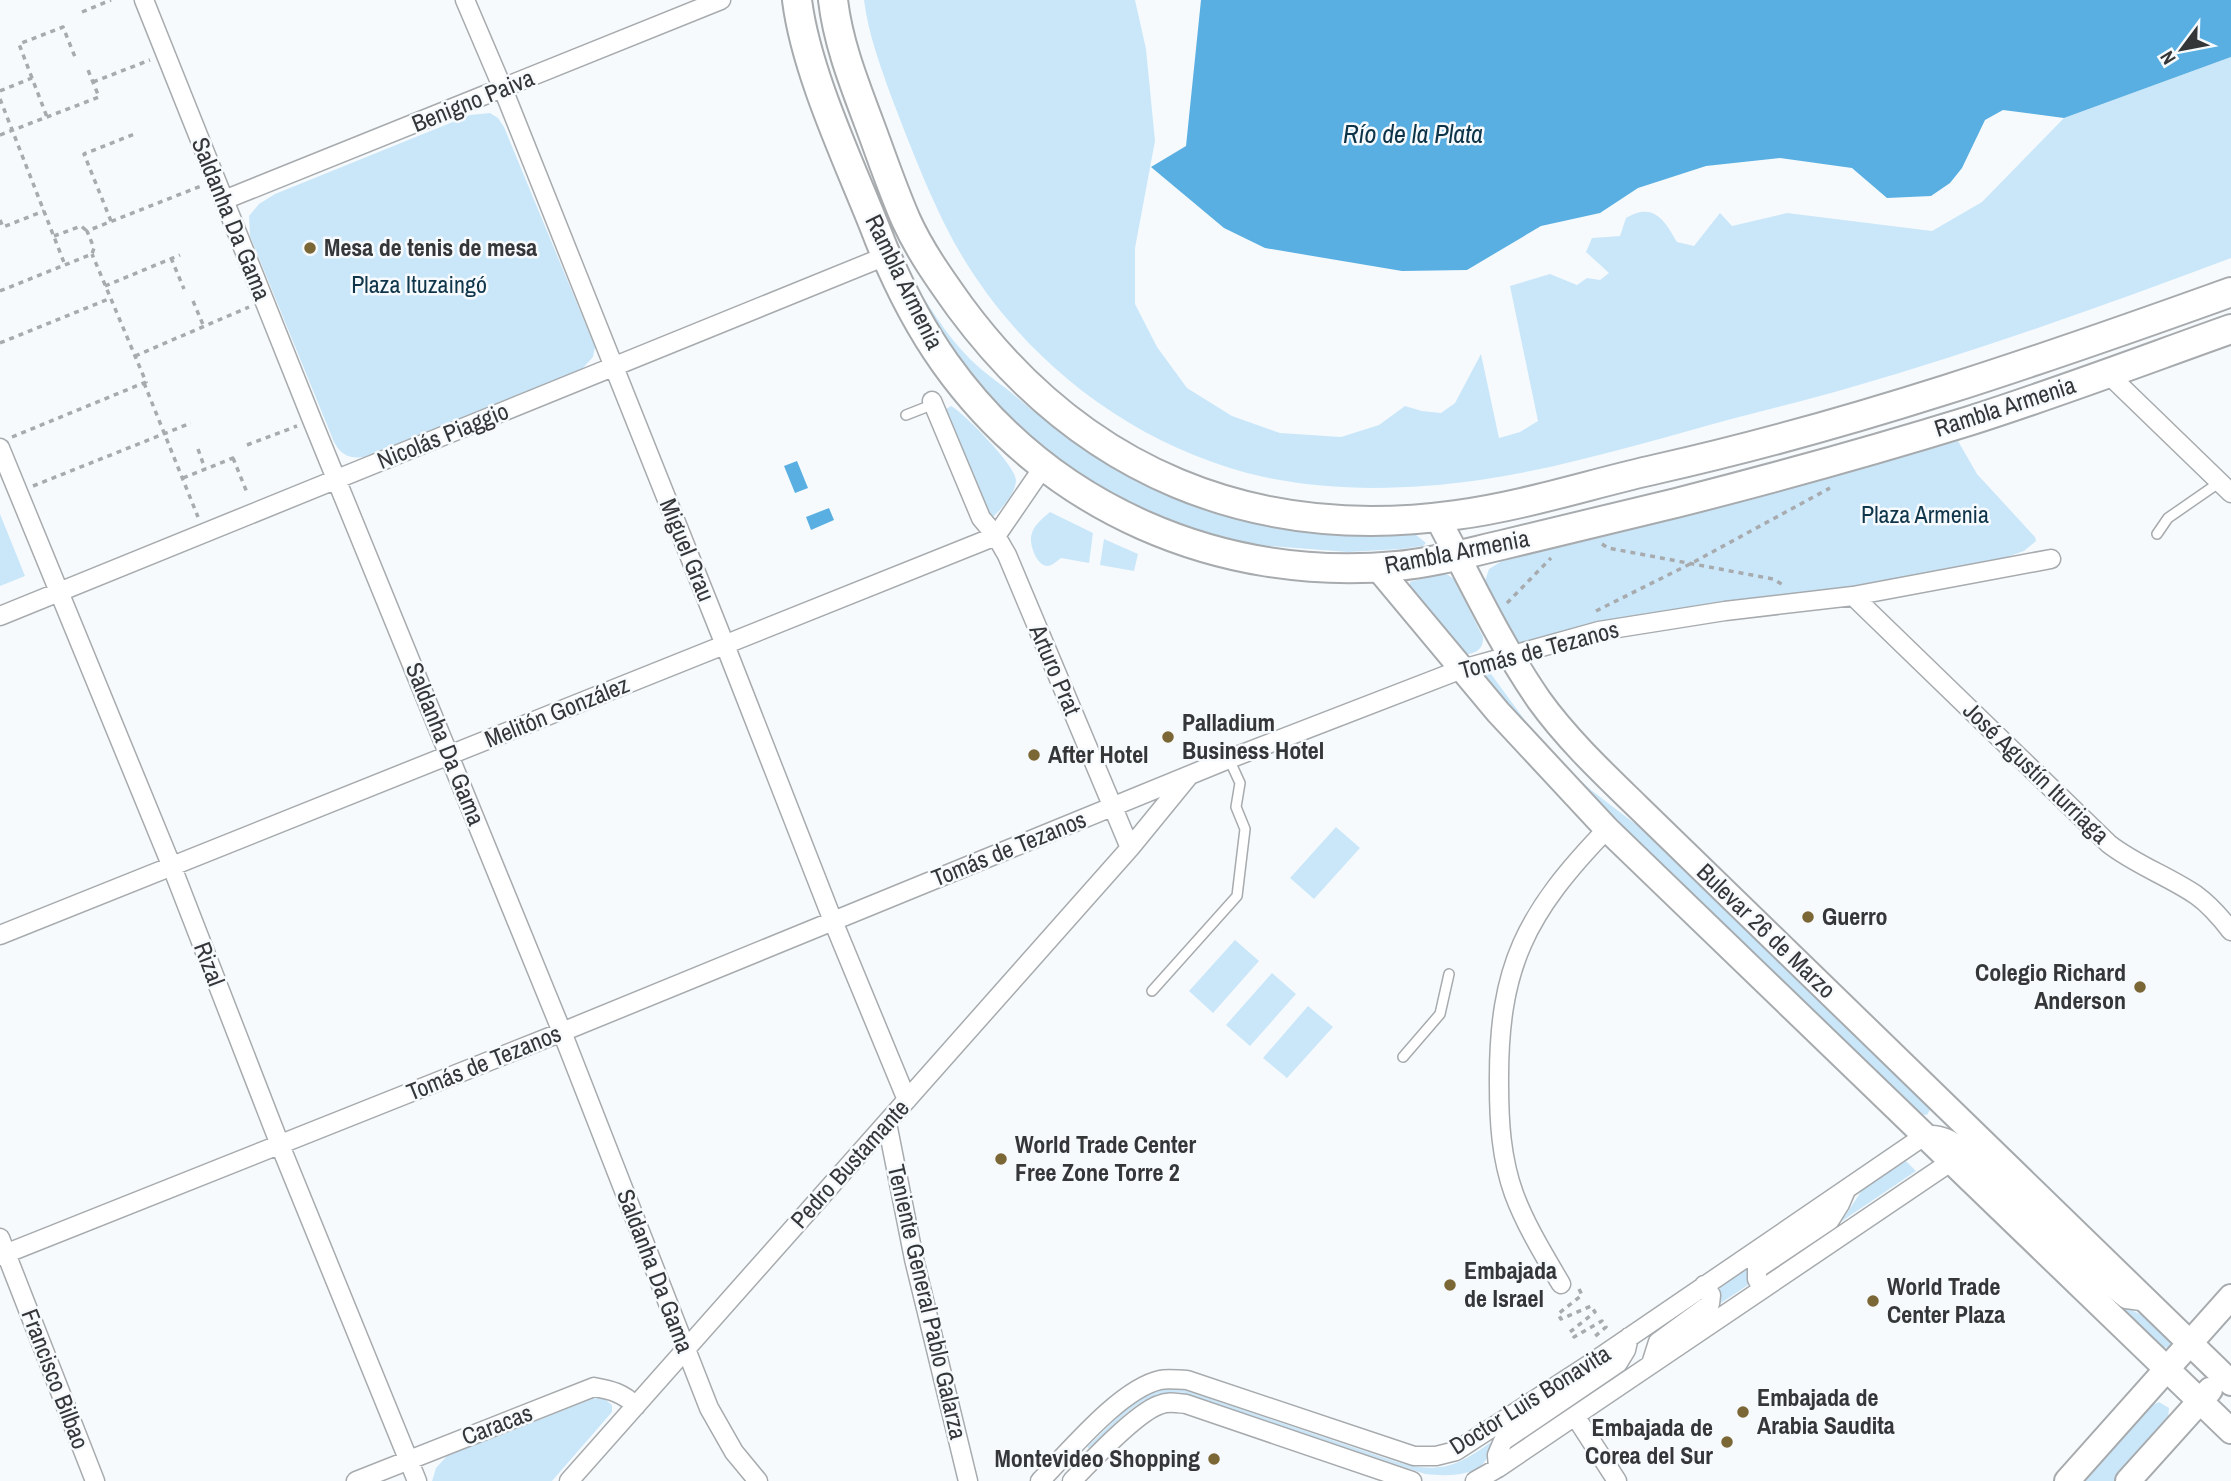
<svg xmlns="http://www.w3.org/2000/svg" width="2231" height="1481" font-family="'Archivo Narrow',sans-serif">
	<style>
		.green { fill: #cae7fa }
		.water { fill: #59afe1 }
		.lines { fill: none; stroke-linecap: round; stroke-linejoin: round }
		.lane-casing { stroke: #a7abae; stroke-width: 12 }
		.street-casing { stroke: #a7abae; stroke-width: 21 }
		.secondary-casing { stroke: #a7abae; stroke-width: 28 }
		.primary-casing { stroke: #a7abae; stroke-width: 32 }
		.path { stroke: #a8abae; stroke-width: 3.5; stroke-dasharray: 5 5; stroke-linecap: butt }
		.lane { stroke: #fff; stroke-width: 9 }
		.street { stroke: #fff; stroke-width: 18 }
		.secondary { stroke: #fff; stroke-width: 24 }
		.primary { stroke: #fff; stroke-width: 28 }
		.poi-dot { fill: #7b6635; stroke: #f6fafd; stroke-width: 2.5 }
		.labels { text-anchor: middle; stroke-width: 5; stroke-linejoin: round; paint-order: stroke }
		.street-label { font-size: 24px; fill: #343637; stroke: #f6fafd }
		.poi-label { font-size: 24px; font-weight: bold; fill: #343637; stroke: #f6fafd; text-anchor: start }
		.park-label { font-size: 24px; fill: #0f354a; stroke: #f6fafd }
		.water-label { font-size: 26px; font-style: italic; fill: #0d3348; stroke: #f6fafd }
	</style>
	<rect width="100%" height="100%" fill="#f6fafd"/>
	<path class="green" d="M864 0H1135L1146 49 1155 141 1135 248V304L1157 347 1187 388 1232 416 1280 433 1341 437 1379 425 1405 406 1422 411 1441 413 1455 403 1481 354 1499 438 1520 432 1538 421 1510 286 1550 274 1577 285 1587 278 1600 280 1609 273 1586 252 1592 238 1620 236 1626 218C1653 202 1664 219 1677 242L1694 246 1720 213 1732 226 1787 213 1932 231 1982 202 2064 118 2231 57V258C2106 305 1980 350 1852 387 1815 398 1777 407 1739 417 1653 440 1568 467 1480 480 1409 490 1333 492 1264 477 1127 446 1009 351 946 227 925 185 908 140 891 96 880 65 868 33 864 0Z
		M490 113 498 118 504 127 595 347 593 357 582 369 364 457C349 459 341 455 334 442L250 236 249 216 259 204 275 194 470 115Z
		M911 278C929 306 946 335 970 359 985 374 1003 385 1019 399 1139 502 1259 538 1415 534L1426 543 1423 546 1401 549 1348 552 1257 545 1214 536 1176 523 1078 479 991 402 937 330Z
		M951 406C964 413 1016 466 1016 480 1016 493 1002 508 993 517H988L943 411Z
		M1958 441 1977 474 2035 537 2036 541 2024 551 1990 563 1859 589 1659 612 1604 622 1518 643 1512 640 1484 584 1489 569 1502 561 1687 516Z
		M1050 512 1093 533 1089 563 1061 558C1057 561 1052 566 1047 566 1036 565 1028 542 1032 533 1034 525 1044 517 1050 512Z
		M0 514 25 576 0 586Z
		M1104 539 1138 554 1134 571 1100 565Z
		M1445 573 1454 579 1483 637C1484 650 1474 655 1462 654L1410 588V582L1413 581Z
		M1491 674 1532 730 1562 764 1591 790 1638 826 1931 1108 1927 1115 1918 1114 1542 750 1486 678V675Z
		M1336 827 1360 848 1314 899 1290 878Z
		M1235 940 1259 961 1213 1013 1189 991Z
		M1272 973 1296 994 1250 1046 1226 1025Z
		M1308 1006 1333 1027 1287 1078 1263 1058Z
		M1906 1161 1916 1171 1768 1271 1767 1270 1845 1216 1862 1190Z
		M1974 1166 2118 1303 2157 1323 2172 1342V1345L2169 1348 2162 1347Z
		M1755 1263 1748 1273V1285L1715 1307 1720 1287Z
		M1166 1388 1184 1390 1397 1462C1445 1476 1462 1463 1501 1435 1492 1445 1488 1459 1482 1465 1469 1477 1442 1476 1425 1474L1184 1393C1144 1386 1116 1424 1089 1448L1087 1447C1111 1425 1134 1395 1166 1388Z
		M602 1397 612 1405V1412L552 1481H432L436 1468 447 1456 592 1399Z
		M2159 1402 2169 1408 2168 1420 2115 1481H2085L2152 1405Z"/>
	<path class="water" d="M1201 0H2231V57L2064 118 2003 110 1985 120 1962 168 1950 183 1931 196 1887 198 1852 168 1780 158 1706 166 1638 188 1600 213 1541 226 1467 270 1402 271 1265 248 1224 228 1151 167 1186 146Z
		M797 461 808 488 795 493 784 466Z
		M829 508 834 520 811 530 806 517Z"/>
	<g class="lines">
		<g class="lane-casing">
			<path id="lane" d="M906 415 934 404
				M2157 534 2168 518 2220 482
				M1152 991 1237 896 1245 829 1236 807 1240 783 1229 759
				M1403 1057 1440 1014 1449 974"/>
		</g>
		<g class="street-casing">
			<path id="street" d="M144 0 312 420 562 1032 709 1408 734 1452 758 1481
				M465 0 503 89 725 645 833 921 907 1100
				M224 200 721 0
				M2107 373 2231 493
				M932 401 981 518 996 536 1007 555 1130 848
				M0 448 172 867 280 1145 417 1481
				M1853 596 2109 844C2136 865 2168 876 2196 895 2210 905 2221 918 2231 931
				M0 616 886 256
				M0 935 996 536 1044 466
				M887 1123 914 1259 968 1481
				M0 1238 95 1481
				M0 1256 562 1032 1229 759 1462 669 1599 631 1725 611 1853 596 2051 559
				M1561 1284C1544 1255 1526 1226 1514 1194 1501 1158 1499 1121 1499 1084 1498 966 1526 913 1607 829
				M1762 1288 1757 1279V1269L1830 1220 1840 1204 1846 1190
				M1651 1364 1658 1342 1710 1304 1711 1295 1704 1285
				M1575 1416 1617 1481
				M1498 1468 1497 1455 1503 1441 1618 1363 1626 1350 1629 1337
				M356 1481 594 1387C611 1390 623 1393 636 1406
				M569 1481 1130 848 1188 777
				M1040 1481C1069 1452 1120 1389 1160 1380 1168 1378 1178 1380 1187 1380L1414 1456H1436L1456 1451 1596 1360 1924 1136C1943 1131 1959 1146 1975 1156L2107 1284 2126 1299 2149 1302
				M1072 1481C1090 1462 1136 1413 1159 1405 1168 1401 1176 1403 1186 1404L1412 1481
				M1475 1481 1498 1468 1952 1161 1958 1153"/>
		</g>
		<g class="secondary-casing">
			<path id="secondary" d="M1437 517C1470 579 1499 642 1539 700 1567 739 1603 773 1637 806L2231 1383
				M1377 567 1498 712 1607 829 2231 1431
				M2067 1481 2231 1297
				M2128 1481 2210 1390"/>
		</g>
		<g class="primary-casing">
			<path id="primary" d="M797 0C806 72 848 160 875 228 893 275 916 322 945 363 1049 509 1220 582 1397 566 1432 563 1467 553 1502 545 1560 531 1618 517 1676 503 1774 478 1872 451 1969 421 2057 393 2144 360 2231 329
				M833 0C838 43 854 83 869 123 881 155 892 188 906 220 920 251 940 279 960 307 1082 472 1253 543 1456 515 1524 506 1590 484 1657 469 1853 425 2042 360 2231 292"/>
		</g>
		<path class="path" d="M82 12 111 0
			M32 78 19 44 63 27 75 57
			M93 82 150 60
			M0 91 32 78 47 117
			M0 99 65 265
			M0 135 99 97 88 70
			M0 220 3 227 44 211
			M111 221 84 154 137 133
			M54 236 81 226 87 231
			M171 258 184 289
			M105 286 180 255
			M0 291 92 254 94 248 87 231 201 186
			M193 301 204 327
			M0 343 111 298
			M135 356 249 307
			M144 383 198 517
			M12 437 146 382 92 254
			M247 445 297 426
			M198 449 205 469
			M233 458 248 495
			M183 478 238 456
			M33 486 191 423
			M1602 544 1608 548 1773 579 1785 586
			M1507 603 1551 558
			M1596 611 1692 563 1830 488
			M1579 1289 1582 1295 1558 1314 1561 1319 1591 1306 1595 1312 1570 1332 1574 1337 1602 1321 1606 1327 1593 1338"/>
		<use href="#lane" class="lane"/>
		<use href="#street" class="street"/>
		<use href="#secondary" class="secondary"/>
		<use href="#primary" class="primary"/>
	</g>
	<g class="poi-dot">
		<circle cx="310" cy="248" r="7"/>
		<circle cx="1168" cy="737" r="7"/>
		<circle cx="1034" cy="755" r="7"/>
		<circle cx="1808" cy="917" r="7"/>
		<circle cx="2140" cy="987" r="7"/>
		<circle cx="1001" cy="1159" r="7"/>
		<circle cx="1450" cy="1285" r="7"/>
		<circle cx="1873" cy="1301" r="7"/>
		<circle cx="1743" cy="1412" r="7"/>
		<circle cx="1727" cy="1442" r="7"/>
		<circle cx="1214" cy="1459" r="7"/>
	</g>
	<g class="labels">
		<g class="street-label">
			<text transform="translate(473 101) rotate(-22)" y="8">Benigno Paiva</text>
			<text transform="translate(231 219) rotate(68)" y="8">Saldanha Da Gama</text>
			<text transform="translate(904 282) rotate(64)" y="8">Rambla Armenia</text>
			<text transform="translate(2005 407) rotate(-18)" y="8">Rambla Armenia</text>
			<text transform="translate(443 436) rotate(-22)" y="8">Nicolás Piaggio</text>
			<text transform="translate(687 550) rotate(68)" y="8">Miguel Grau</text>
			<text transform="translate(1457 552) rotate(-11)" y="8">Rambla Armenia</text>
			<text transform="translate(1539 650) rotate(-15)" y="8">Tomás de Tezanos</text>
			<text transform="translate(1055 670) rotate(67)" y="8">Arturo Prat</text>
			<text transform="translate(557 712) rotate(-22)" y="8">Melitón González</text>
			<text transform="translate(445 744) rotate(68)" y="8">Saldanha Da Gama</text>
			<text transform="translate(2036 773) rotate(44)" y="8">José Agustín Iturriaga</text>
			<text transform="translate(1009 849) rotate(-22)" y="8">Tomás de Tezanos</text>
			<text transform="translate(1766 931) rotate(44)" y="8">Bulevar 26 de Marzo</text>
			<text transform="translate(209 964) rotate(69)" y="8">Rizal</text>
			<text transform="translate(484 1063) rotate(-22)" y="8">Tomás de Tezanos</text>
			<text transform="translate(850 1164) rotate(-48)" y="8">Pedro Bustamante</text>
			<text transform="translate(655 1271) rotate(69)" y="8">Saldanha Da Gama</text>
			<text transform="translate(927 1302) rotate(77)" y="8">Teniente General Pablo Galarza</text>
			<text transform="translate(55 1379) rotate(69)" y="8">Francisco Bilbao</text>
			<text transform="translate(1530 1400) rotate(-32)" y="8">Doctor Luis Bonavita</text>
			<text transform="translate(497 1425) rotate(-21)" y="8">Caracas</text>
		</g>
		<g class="poi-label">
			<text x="324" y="256">Mesa de tenis de mesa</text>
			<text x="1182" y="731">Palladium<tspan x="1182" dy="28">Business Hotel</tspan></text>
			<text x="1048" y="763">After Hotel</text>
			<text x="1822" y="925">Guerro</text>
			<text x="2126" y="981" text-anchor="end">Colegio Richard<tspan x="2126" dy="28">Anderson</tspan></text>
			<text x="1015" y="1153">World Trade Center<tspan x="1015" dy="28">Free Zone Torre 2</tspan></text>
			<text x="1464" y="1279">Embajada<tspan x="1464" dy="28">de Israel</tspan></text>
			<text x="1887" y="1295">World Trade<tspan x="1887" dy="28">Center Plaza</tspan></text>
			<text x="1757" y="1406">Embajada de<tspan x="1757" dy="28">Arabia Saudita</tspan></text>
			<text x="1713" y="1436" text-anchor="end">Embajada de<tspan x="1713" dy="28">Corea del Sur</tspan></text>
			<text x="1200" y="1467" text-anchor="end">Montevideo Shopping</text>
		</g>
		<g class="park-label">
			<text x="419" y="293">Plaza Ituzaingó</text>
			<text x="1925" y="523">Plaza Armenia</text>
		</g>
		<g class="water-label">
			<text x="1413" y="143">Río de la Plata</text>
		</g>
	</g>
	<g transform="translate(2182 49) rotate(238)" stroke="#f6fafd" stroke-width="5" paint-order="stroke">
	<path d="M0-5L12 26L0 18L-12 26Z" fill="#343637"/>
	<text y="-10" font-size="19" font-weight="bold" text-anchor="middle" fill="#343637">N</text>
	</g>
</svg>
